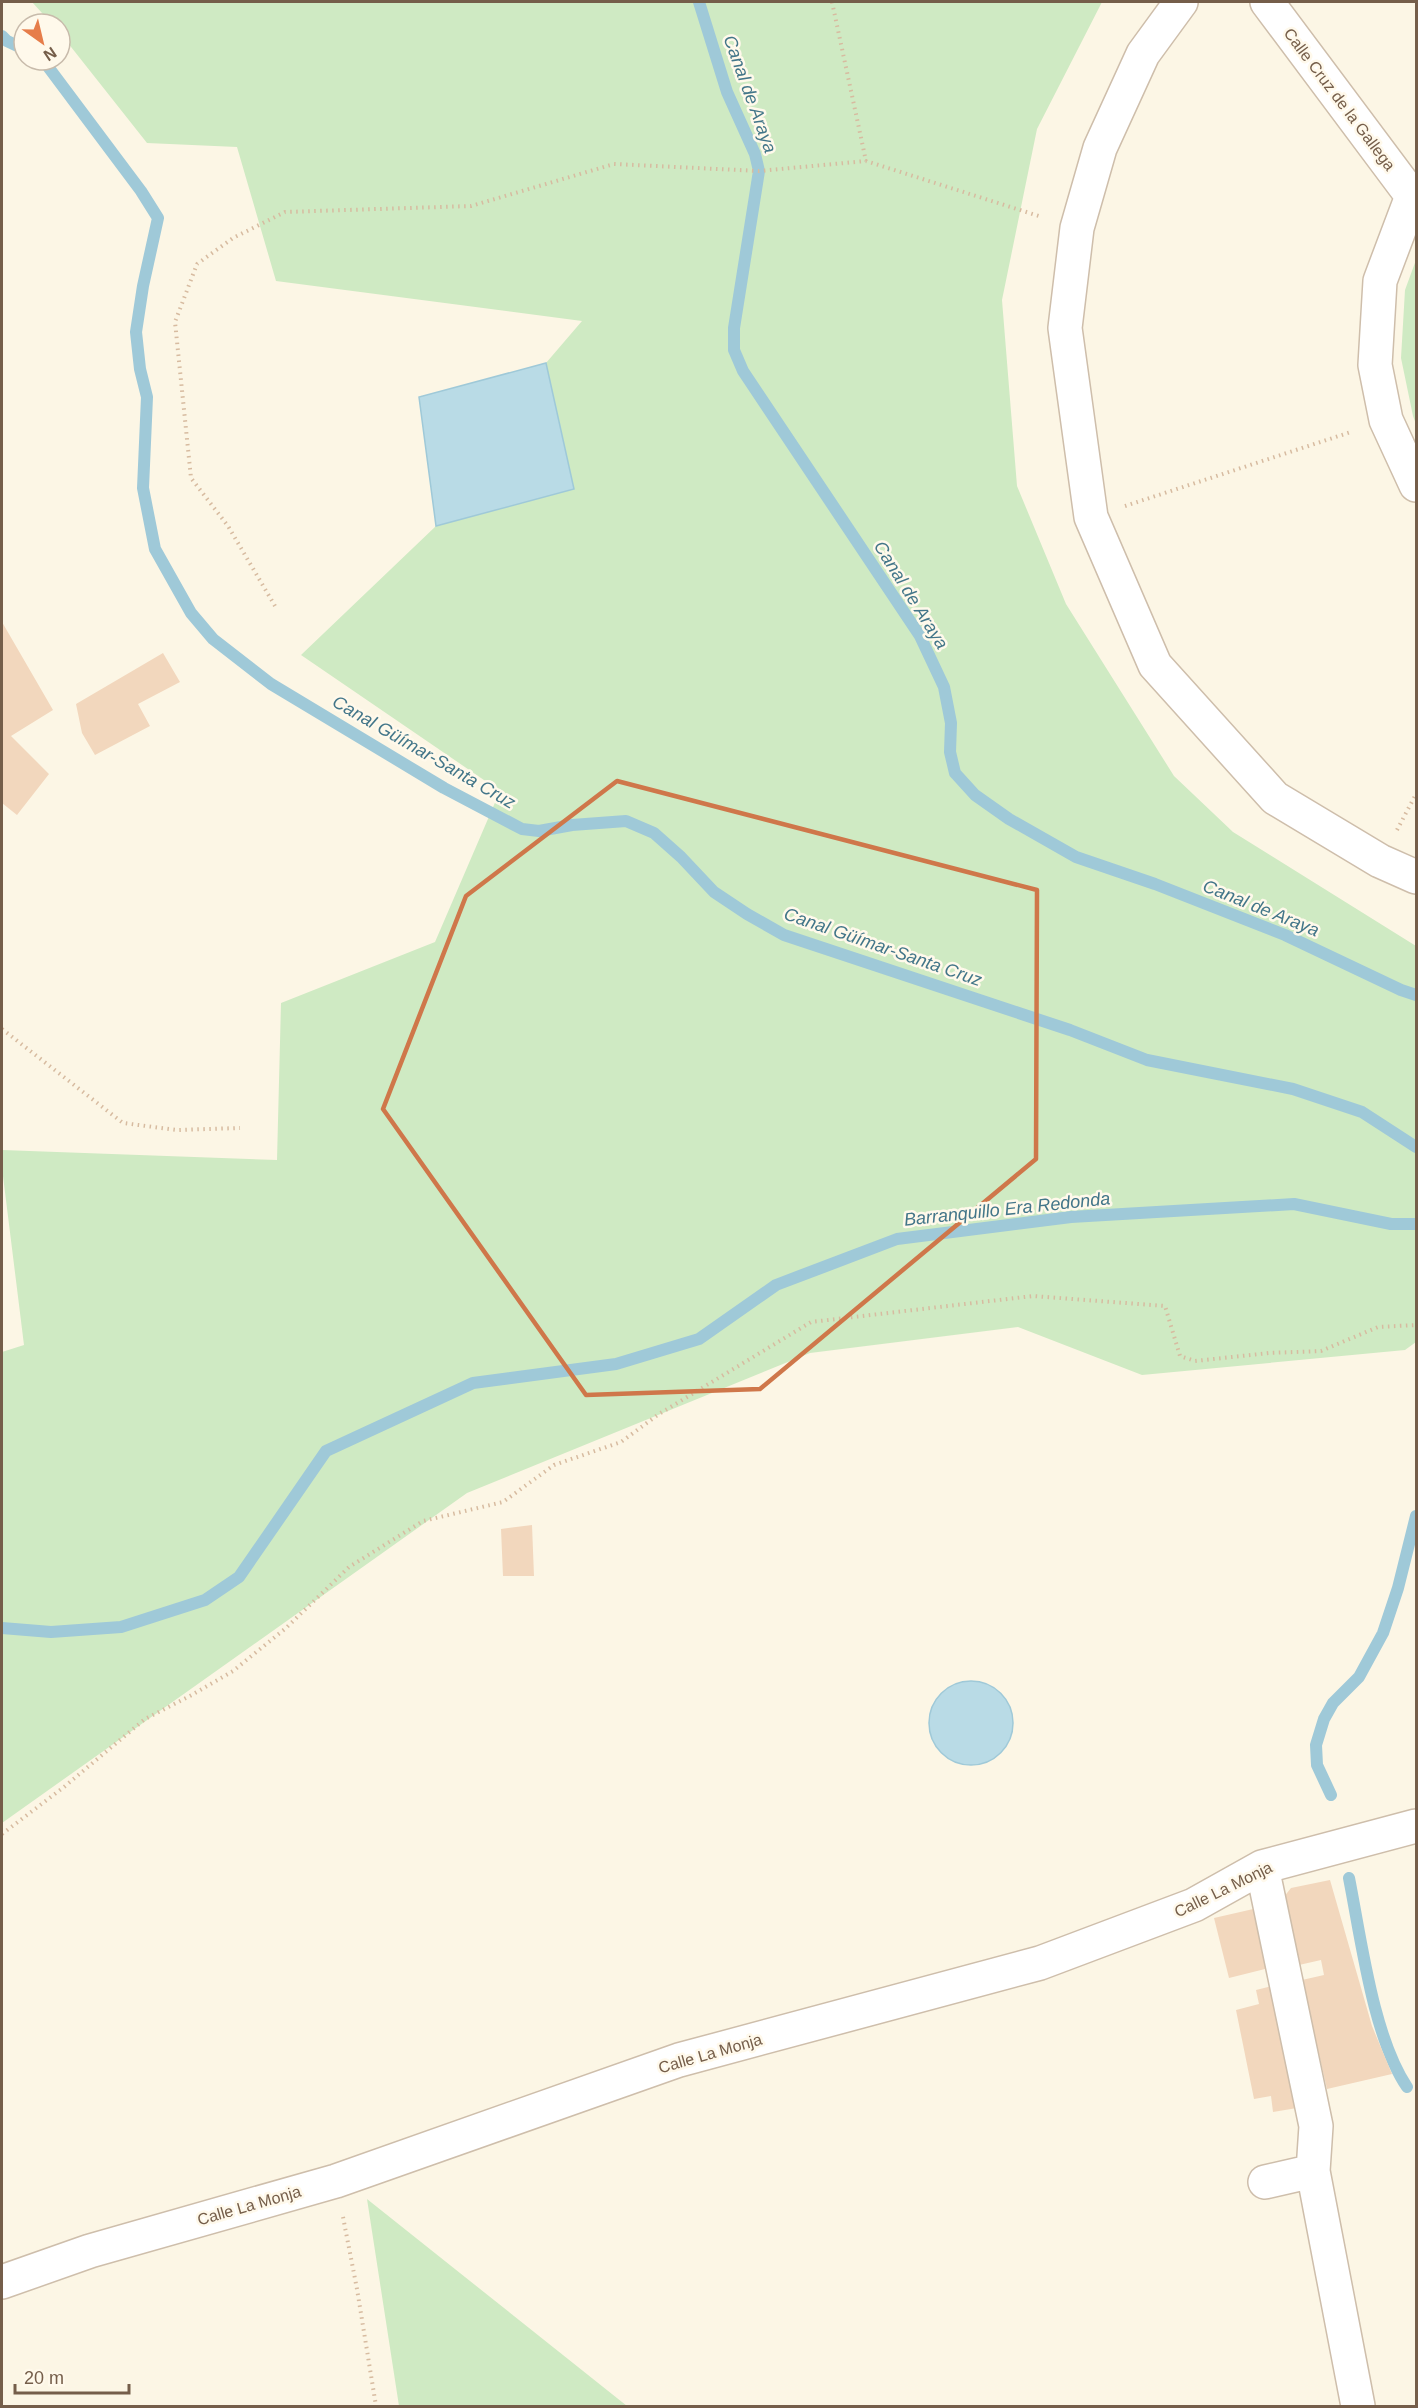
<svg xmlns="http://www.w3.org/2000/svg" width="1418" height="2408" font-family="Helvetica,sans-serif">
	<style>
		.green { fill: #cfeac3 }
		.water { fill: #b9dbe6; stroke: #9fc9d8; stroke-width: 1.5 }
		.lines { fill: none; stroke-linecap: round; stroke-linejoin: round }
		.stream { stroke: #9fc9d8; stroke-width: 12 }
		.building { fill: #f2d7bd }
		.street-casing { stroke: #cebeab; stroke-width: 36 }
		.path { stroke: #d7bba0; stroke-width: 4; stroke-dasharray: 1.5 4.5; stroke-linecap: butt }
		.street { stroke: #fff; stroke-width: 33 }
		.marked { fill: none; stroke: #cf774a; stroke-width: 4.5; stroke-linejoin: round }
		.labels { text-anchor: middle; stroke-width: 5; stroke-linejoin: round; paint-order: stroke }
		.street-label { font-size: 16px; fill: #755e4a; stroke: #fff9eb }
		.water-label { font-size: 18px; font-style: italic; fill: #437689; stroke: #fff9eb }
	</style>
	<rect width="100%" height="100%" fill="#fcf6e5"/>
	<path class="green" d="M32 2H1102L1037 129 1002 300 1017 486 1066 604 1174 776 1233 832 1416 946V1342L1405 1350 1142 1375 1018 1327 810 1353 467 1493 2 1823V1352L24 1345 2 1168V1150L277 1160 281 1003 435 942 500 791 301 655 436 526 574 489 546 363 582 321 276 281 237 147 147 143 60 33V24H52Z
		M1416 260V424L1413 416 1401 358 1405 290Z
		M367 2199 627 2406H399Z"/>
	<path class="water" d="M546 363 574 489 436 526 419 397Z
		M929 1723a42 42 0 1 1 84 0a42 42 0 1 1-84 0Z"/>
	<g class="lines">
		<path class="stream" d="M699 2 727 92 755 154 759 171 734 328V350L743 371 920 636 944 687 951 723 950 752 955 773 975 795 1009 819 1076 857 1155 884 1285 935 1401 990 1416 995
			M2 36 7 41 24 49
			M43 60 141 191 158 218 143 286 136 332 140 369 147 397 143 488 155 549 191 613 213 639 271 684 444 788 522 829 539 831 572 825 626 821 654 833 681 857 714 892 747 914 784 935 1070 1030 1147 1060 1293 1089 1362 1112 1416 1147
			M2 1628 51 1632 121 1627 205 1600 239 1577 326 1451 473 1383 616 1364 699 1339 776 1285 897 1239 1071 1217 1294 1204 1391 1224H1416
			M1331 1795 1317 1765 1316 1745 1324 1719 1333 1703 1359 1677 1383 1633 1398 1588 1416 1516
			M1349 1878C1361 1938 1373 2037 1407 2087"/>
	</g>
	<path class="building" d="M2 622 53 710 11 736 49 774 17 815 2 803Z
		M163 653 180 682 138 704 150 726 95 755 82 733 76 704Z
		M532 1525 534 1576H503L501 1529Z
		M1330 1880 1372 2026 1392 2074 1327 2089 1302 1980 1324 1975 1321 1960 1299 1965 1283 1898 1291 1888Z
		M1262 1907 1273 1967 1229 1978 1214 1918Z
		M1276 1985 1297 2108 1273 2112 1271 2096 1254 2099 1236 2010 1259 2004 1256 1990Z"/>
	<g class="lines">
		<g class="street-casing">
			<path id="street" d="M1181 2 1143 54 1100 148 1077 228 1065 328 1091 517 1155 665 1275 798 1380 861 1416 877
				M1267 2 1412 196
				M1416 190 1412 196 1380 281 1375 365 1386 420 1416 485
				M1262 1867 1316 2126 1313 2171
				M1265 2182 1313 2171 1358 2406
				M2 2282 90 2251 336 2181 679 2060 1040 1963 1194 1905 1262 1867 1416 1826"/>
		</g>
		<path class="path" d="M832 2 866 161
			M1125 506 1351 432
			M275 606 228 526 191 478 175 322 197 264 233 238 285 212 471 206 614 164 759 171 866 161 1042 217
			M1397 830 1416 794
			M2 1029 123 1123 177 1130 240 1128
			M2 1834 64 1787 145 1719 190 1696 233 1671 286 1628 349 1567 423 1521 503 1502 554 1465 621 1442 659 1414 811 1322 1033 1296 1165 1306 1180 1356 1195 1361 1269 1353 1321 1351 1378 1327 1416 1325
			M343 2217 357 2289 376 2406"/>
		<use href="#street" class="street"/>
	</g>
	<path class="marked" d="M617 781 1037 890 1036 1159 760 1389 586 1395 383 1109 466 896Z"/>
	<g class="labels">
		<g class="street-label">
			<text transform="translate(1340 99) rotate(53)" y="6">Calle Cruz de la Gallega</text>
			<text transform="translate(1223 1889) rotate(-26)" y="6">Calle La Monja</text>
			<text transform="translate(710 2053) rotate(-16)" y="6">Calle La Monja</text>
			<text transform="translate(249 2205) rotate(-16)" y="6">Calle La Monja</text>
		</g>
		<g class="water-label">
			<text transform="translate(750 94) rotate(70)" y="6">Canal de Araya</text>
			<text transform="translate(911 595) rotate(58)" y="6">Canal de Araya</text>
			<text transform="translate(424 752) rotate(30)" y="6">Canal Güímar-Santa Cruz</text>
			<text transform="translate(1261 908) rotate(22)" y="6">Canal de Araya</text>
			<text transform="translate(883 947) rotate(19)" y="6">Canal Güímar-Santa Cruz</text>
			<text transform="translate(1007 1209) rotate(-6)" y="6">Barranquillo Era Redonda</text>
		</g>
	</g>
	<rect width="1418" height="2408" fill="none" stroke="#755e4a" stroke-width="6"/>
	<g transform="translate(42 42) rotate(146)"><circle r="28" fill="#fff9eb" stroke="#c8bbab" stroke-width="1.5"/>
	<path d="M0-4.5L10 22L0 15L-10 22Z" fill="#e67d4a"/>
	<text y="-9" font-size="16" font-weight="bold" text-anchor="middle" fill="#755e4a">N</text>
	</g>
	<path d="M15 2384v9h114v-9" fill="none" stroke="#755e4a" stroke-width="3"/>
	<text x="24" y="2384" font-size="18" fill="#755e4a" stroke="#fff9eb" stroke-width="4.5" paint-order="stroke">20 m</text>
</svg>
